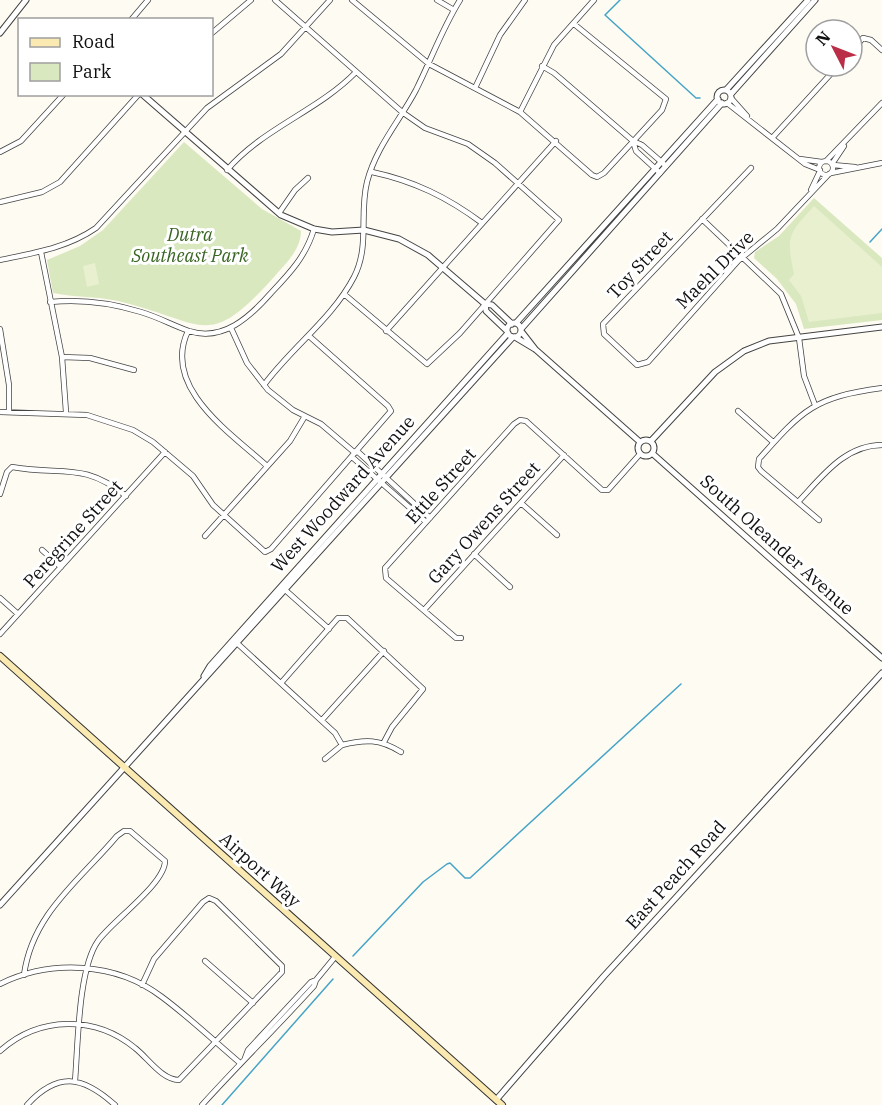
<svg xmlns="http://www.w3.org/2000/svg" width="882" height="1105" font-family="'IBM Plex Serif',serif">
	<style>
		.green { fill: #d9e8be }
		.pitch { fill: #e9f0cf }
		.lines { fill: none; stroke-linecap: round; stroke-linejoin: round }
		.stream { stroke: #45a4c7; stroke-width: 1.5 }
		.minor-casing { stroke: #434343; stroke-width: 6 }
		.tertiary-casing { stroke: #434343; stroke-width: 7 }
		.secondary-casing { stroke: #323232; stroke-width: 8 }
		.minor { stroke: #fff; stroke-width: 4.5 }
		.tertiary { stroke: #fff; stroke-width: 5 }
		.secondary { stroke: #fbe9b2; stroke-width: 6 }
		.labels { text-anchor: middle; stroke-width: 6; stroke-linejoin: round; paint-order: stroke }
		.park-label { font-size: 18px; font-style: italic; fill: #396522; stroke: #fff }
		.street-label { font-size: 18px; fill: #101010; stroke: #fff }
	</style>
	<rect width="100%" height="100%" fill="#fefbf3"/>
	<path class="green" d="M184 142 262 209 301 231C301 250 285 264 274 277 208 350 207 324 126 303 102 296 77 298 53 293L47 260 80 246 103 230Z
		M814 198 882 258V320L804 329 796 304 777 279 754 258 755 252 779 236Z"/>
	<path class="pitch" d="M814 206 882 267V313L809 322 801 296 789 280 794 274C786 235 788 235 814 206Z
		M95 263 99 284 87 287 83 266Z"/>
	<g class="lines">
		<path class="stream" d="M620 0 605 15 696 98H700
			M870 242 882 229
			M353 956 423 882 447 864 450 863 465 878H470L681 684
			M222 1105 333 979"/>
		<g class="minor-casing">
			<path id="minor" d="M275 0 402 112 425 128 468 144 495 163 559 220 460 333 427 364 344 294
				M352 0 429 64 520 112 592 175 597 177 604 173 662 110 666 99 574 24
				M437 0 454 10
				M131 20 148 0
				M212 33 251 0
				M852 51 863 38 871 40 882 50
				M542 66 554 73 633 141
				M475 88 500 35 525 0
				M731 98 747 116
				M727 103 805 164 820 170
				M520 112 554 45 594 0
				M773 137 838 66
				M0 152 21 141 64 94
				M800 159 822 162
				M819 168a7 7 0 1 1 14 0a7 7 0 1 1-14 0Z
				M826 161 882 103
				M832 164 844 146
				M833 165 855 167
				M751 168 603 324 604 334 637 365 648 362 738 261 777 229 829 174
				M227 170C263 128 318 111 356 72
				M372 172C414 181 447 197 482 223
				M660 173 636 151 633 141 642 145 666 166
				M831 173 882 163
				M811 190 820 171
				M0 202 42 192 60 182 139 94
				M279 213 295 190 308 178
				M702 219 781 294 799 338 804 376 815 405
				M41 252 62 357 66 412
				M0 260C34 253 67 248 96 228L207 108 281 54 330 0
				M50 302C80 299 112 303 141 312 158 317 172 325 189 331 223 342 250 317 271 293 290 273 306 256 314 229
				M231 328 247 363 268 390 293 410 321 424 355 453
				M0 329 9 385V412
				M188 331C161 388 232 434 267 466
				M386 331 556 141
				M62 357 90 358 134 370
				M264 385C292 347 332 319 354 277 370 246 359 214 367 182 376 147 399 122 416 90 431 60 442 29 460 0
				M738 411 773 442
				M0 412 87 415 133 430 153 442 193 476 213 505 265 552 271 549 391 411 388 406 309 336
				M357 451 430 518
				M352 457 426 522
				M0 494 7 472 12 467C61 476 83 461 126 496
				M798 502C821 478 844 445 882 445
				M521 503 557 535
				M819 520 761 471 758 467 759 459C803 409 815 397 882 388
				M205 536 290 441 305 416
				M42 550 61 567
				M474 554 510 587
				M283 588 329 629
				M0 598 18 614
				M424 610 564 455
				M0 634 165 452
				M461 638H456L386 578 385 568 514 424 520 420 526 421 602 490H608L640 454
				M238 644 335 733 342 745C365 739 380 739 401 752
				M281 683 338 618H347L423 689 392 727 384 742
				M322 720 384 651
				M325 759 342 745
				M205 961 253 1003
				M24 975C32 914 80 880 117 836L124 831H130L165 861C165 884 112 921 98 941 78 969 78 1046 75 1081
				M316 980 335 957
				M0 984C51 959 116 962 162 997 189 1017 214 1041 240 1063
				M0 1051C39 1016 95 1015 135 1048 148 1058 162 1080 179 1080L282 972V966L216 901 209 898 203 902 154 959 142 985
				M27 1105C58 1071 83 1076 115 1105
				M202 1105C239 1064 277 1027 314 986L316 980 311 982 248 1050 245 1058"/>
		</g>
		<g class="tertiary-casing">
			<path id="tertiary" d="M0 33 26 0
				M726 90 808 0
				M717 97a7 7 0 1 1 14 0a7 7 0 1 1-14 0Z
				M142 94 281 215 314 229 332 232 364 230 399 239 428 255 485 304 492 305 512 324
				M731 94 815 0
				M485 304 486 311 507 331
				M516 323 718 99
				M507 330a7 7 0 1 1 14 0a7 7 0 1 1-14 0Z
				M521 329 722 103
				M521 331 535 349
				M515 337 535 349 640 442
				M638 448a8 8 0 1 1 16 0a8 8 0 1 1-16 0Z
				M651 441 715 372 744 351 769 341 882 327
				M653 454 882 658
				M204 676 210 666 508 333
				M0 905 513 337
				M496 1100 604 976 882 673"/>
		</g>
		<g class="secondary-casing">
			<path id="secondary" d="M0 656 502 1105"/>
		</g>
		<use href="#minor" class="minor"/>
		<use href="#tertiary" class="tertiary"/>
		<use href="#secondary" class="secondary"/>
	</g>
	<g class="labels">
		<g class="park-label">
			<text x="190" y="241">Dutra<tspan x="190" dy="21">Southeast Park</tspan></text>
		</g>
		<g class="street-label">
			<text transform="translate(640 265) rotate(-47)" y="6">Toy Street</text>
			<text transform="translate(715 270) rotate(-45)" y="6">Maehl Drive</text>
			<text transform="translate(441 486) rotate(-48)" y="6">Ettle Street</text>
			<text transform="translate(343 494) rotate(-48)" y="6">West Woodward Avenue</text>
			<text transform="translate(484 523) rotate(-48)" y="6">Gary Owens Street</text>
			<text transform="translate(73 534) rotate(-48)" y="6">Peregrine Street</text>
			<text transform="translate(777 545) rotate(42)" y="6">South Oleander Avenue</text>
			<text transform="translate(260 870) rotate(42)" y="6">Airport Way</text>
			<text transform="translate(676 875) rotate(-48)" y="6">East Peach Road</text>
		</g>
	</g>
	<rect x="18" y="18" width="195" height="78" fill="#ffffff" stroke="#9f9f9f" stroke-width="1.5"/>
	<rect x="30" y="38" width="30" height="9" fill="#fbe9b2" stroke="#9f9f9f" stroke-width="1.5"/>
	<text x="72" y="48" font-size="18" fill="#101010">Road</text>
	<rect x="30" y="63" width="30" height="18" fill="#d9e8be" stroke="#9f9f9f" stroke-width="1.5"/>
	<text x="72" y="78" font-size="18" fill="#101010">Park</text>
	<g transform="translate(834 48) rotate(312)"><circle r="28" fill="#ffffff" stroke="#9f9f9f" stroke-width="1.5"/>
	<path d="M0-4.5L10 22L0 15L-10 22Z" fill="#ba2e47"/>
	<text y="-9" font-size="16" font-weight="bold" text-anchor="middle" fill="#101010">N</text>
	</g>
</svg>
